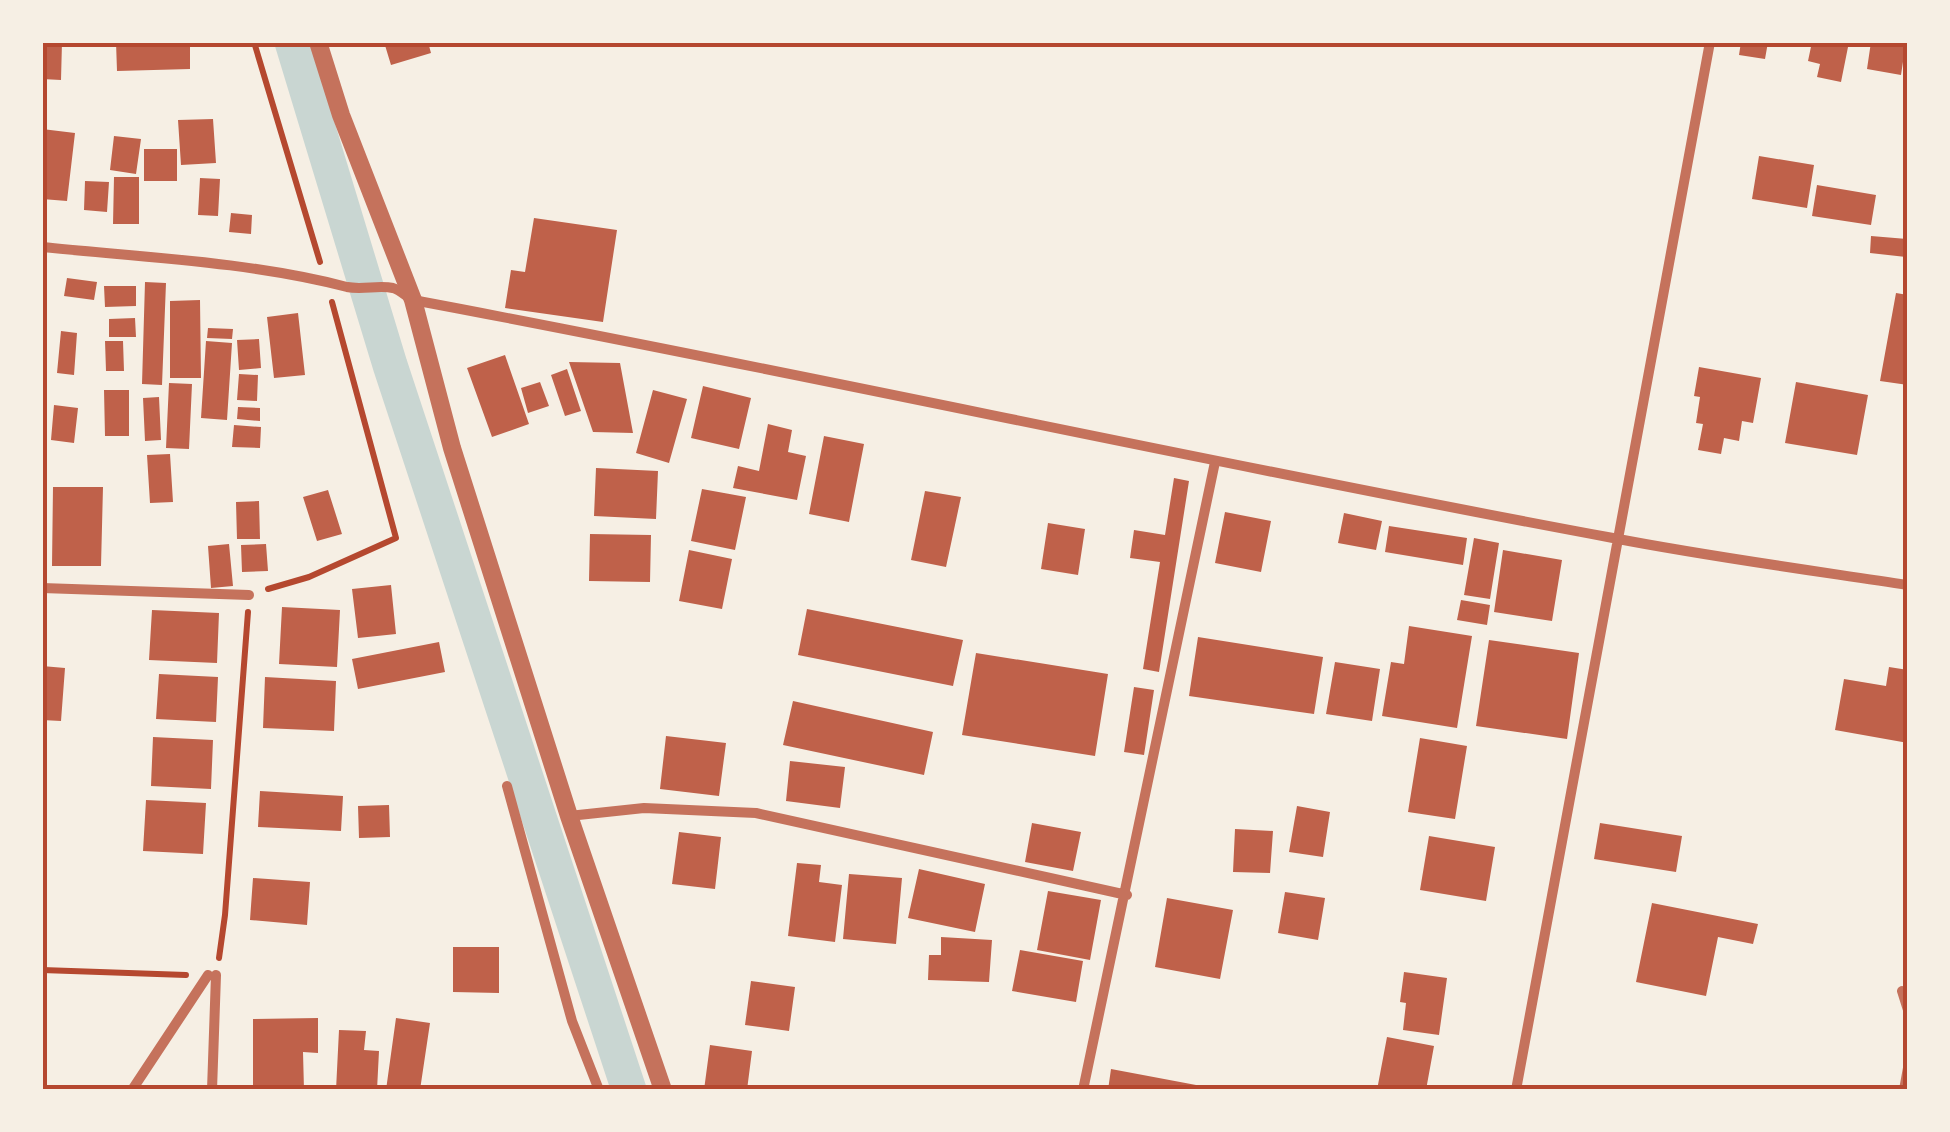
<svg xmlns="http://www.w3.org/2000/svg" width="1950" height="1132" font-family="'Noto Sans',sans-serif">
	<style>
		.lines { fill: none; stroke-linecap: round; stroke-linejoin: round }
		.canal { stroke: #c9d6d2; stroke-width: 35 }
		.building { fill: #bf614a }
		.path { stroke: #b5482f; stroke-width: 6 }
		.minor { stroke: #c5725c; stroke-width: 10 }
		.tertiary { stroke: #c5725c; stroke-width: 18 }
		.neatline { fill: none; stroke: #b5482f; stroke-width: 4 }
	</style>
	<rect width="100%" height="100%" fill="#f6efe4"/>
	<g class="lines">
		<path class="canal" d="M292 42 390 365 629 1090"/>
	</g>
	<path class="building" d="M42 42H62L61 80 42 79Z
		M116 42H190V69L117 71Z
		M384 42H428L431 53 391 65Z
		M1741 42H1768L1765 59 1739 55Z
		M1812 42H1849L1841 82 1817 77 1820 64 1808 61Z
		M1871 42H1906L1901 75 1867 69Z
		M213 119 216 163 181 165 178 120Z
		M42 129 75 133 67 201 42 199Z
		M114 136 141 139 136 174 110 170Z
		M144 149H177V181H144Z
		M1759 156 1814 165 1807 208 1752 199Z
		M114 177H139V224H113Z
		M200 178 220 179 218 216 198 215Z
		M85 181 109 182 107 212 84 210Z
		M1817 185 1876 195 1871 225 1812 216Z
		M231 213 252 215 251 234 229 232Z
		M534 218 617 230 603 322 505 308 511 270 525 272Z
		M1871 236 1907 239 1906 257 1870 253Z
		M67 278 97 282 94 300 64 296Z
		M145 282 166 283 162 385 142 384Z
		M104 286H136V306L105 307Z
		M1896 293 1908 295V385L1880 381Z
		M200 300 201 378H170V301Z
		M298 313 305 375 274 378 267 317Z
		M135 318 136 337H109V319Z
		M208 328 233 329 232 339 207 338Z
		M61 331 77 333 74 375 57 373Z
		M259 339 261 368 239 370 237 340Z
		M105 341H123L124 371H106Z
		M206 341 232 343 227 420 201 418Z
		M505 355 529 424 492 437 467 368Z
		M569 362 620 363 633 433 593 432Z
		M1699 367 1761 378 1753 423 1742 421 1739 441 1724 438 1721 454 1698 450 1703 424 1696 423 1700 397 1694 396Z
		M567 369 581 411 565 416 551 375Z
		M239 374 258 375 257 401 237 400Z
		M540 382 549 406 528 413 521 388Z
		M1796 382 1868 395 1857 455 1785 443Z
		M169 383 192 384 189 449 166 448Z
		M703 386 751 398 739 449 691 438Z
		M104 390H129V436H105Z
		M653 390 687 399 669 463 636 453Z
		M159 397 161 440 145 441 143 398Z
		M54 405 78 408 74 443 51 440Z
		M238 407 260 408V421L237 419Z
		M768 424 792 430 788 452 806 456 797 500 733 488 738 466 759 471Z
		M234 425 261 427 260 448 232 447Z
		M824 436 864 444 849 522 809 514Z
		M170 454 173 502 150 503 147 455Z
		M596 468 658 471 656 519 594 516Z
		M1174 478 1189 481 1159 672 1143 669 1160 562 1130 558 1134 530 1165 535Z
		M53 487H103L101 566H52Z
		M702 489 746 497 735 550 691 541Z
		M328 490 342 534 317 541 303 497Z
		M925 491 961 497 946 567 911 560Z
		M259 501 260 539H237L236 502Z
		M1225 512 1271 521 1261 572 1215 563Z
		M1344 513 1382 521 1376 550 1338 543Z
		M1048 523 1085 529 1078 575 1041 569Z
		M1389 526 1467 538 1463 565 1385 552Z
		M590 534 651 535 650 582 589 581Z
		M1474 538 1499 543 1490 599 1464 595Z
		M229 544 233 586 211 588 208 546Z
		M266 544 268 571 242 572 241 545Z
		M689 550 732 559 722 609 679 601Z
		M1503 550 1562 560 1552 621 1494 612Z
		M391 585 396 634 358 638 352 589Z
		M1461 600 1490 605 1487 625 1457 620Z
		M282 607 340 610 337 667 279 664Z
		M807 609 963 640 953 686 798 655Z
		M152 610 219 613 217 663 149 660Z
		M1409 626 1472 636 1457 728 1382 716 1391 662 1404 664Z
		M1198 637 1323 657 1314 714 1189 696Z
		M1489 640 1579 653 1567 739 1476 726Z
		M439 642 445 672 358 689 352 659Z
		M976 653 1108 674 1095 756 962 735Z
		M1335 662 1380 669 1372 721 1326 714Z
		M42 666 65 668 61 721 42 720Z
		M1889 667 1908 670V743L1835 730 1844 679 1886 686Z
		M159 674 218 677 216 722 156 719Z
		M265 677 336 681 334 731 263 728Z
		M1134 687 1154 690 1144 755 1124 752Z
		M793 701 933 732 924 775 783 745Z
		M666 736 726 743 719 796 660 789Z
		M153 737 213 740 211 789 151 786Z
		M1420 738 1467 746 1455 819 1408 812Z
		M790 761 845 767 840 808 786 801Z
		M260 791 343 796 341 831 258 827Z
		M146 800 206 803 203 854 143 851Z
		M389 805 390 837 359 838 358 806Z
		M1297 806 1330 812 1323 857 1289 852Z
		M1032 823 1081 832 1073 871 1025 862Z
		M1600 823 1682 836 1676 872 1594 859Z
		M1235 829 1273 831 1270 873 1233 872Z
		M679 832 721 837 715 889 672 884Z
		M1429 836 1495 847 1486 901 1420 890Z
		M797 863 821 865 819 882 842 885 835 942 788 936Z
		M919 869 985 884 975 932 908 918Z
		M849 874 902 878 896 944 843 939Z
		M253 878 310 882 307 925 250 920Z
		M1048 891 1101 900 1090 960 1037 950Z
		M1285 892 1325 898 1318 940 1278 933Z
		M1167 898 1233 910 1220 979 1155 967Z
		M1652 903 1758 924 1753 944 1718 937 1706 996 1636 982Z
		M941 937 992 940 989 982 928 980 929 955H941Z
		M453 947H499V993L453 992Z
		M1020 950 1083 961 1076 1002 1012 991Z
		M1404 972 1447 978 1439 1035 1403 1030 1406 1003 1400 1002Z
		M751 981 795 987 789 1031 745 1025Z
		M318 1018V1053L303 1052 304 1090H253V1019Z
		M396 1018 430 1023 420 1090H386Z
		M339 1030 366 1031 364 1050 379 1051 377 1090H336Z
		M1387 1037 1434 1046 1426 1090H1377Z
		M710 1045 752 1051 747 1090H704Z
		M1111 1069 1212 1088V1090H1108Z"/>
	<g class="lines">
		<path class="path" d="M254 42 320 262
			M268 589 309 577 396 538 332 302
			M219 958 225 915 248 612
			M42 970 186 975"/>
		<path class="minor" d="M42 247C141 257 252 262 347 287 362 290 379 285 393 288 400 290 407 297 413 300 814 375 1212 464 1613 538 1711 557 1809 570 1908 585
			M42 588 249 595
			M507 786 572 1021 599 1090
			M569 816 644 808 756 813 1127 895
			M1902 991 1908 1010
			M132 1090 208 975
			M212 1090 216 975
			M1083 1090 1215 462
			M1516 1090 1710 42
			M1904 1090 1908 1068"/>
		<path class="tertiary" d="M318 42 341 115 413 300 452 448 569 816 663 1090"/>
	</g>
	<rect width="1950" height="1132" fill="none" stroke="#f6efe4" stroke-width="90"/>
	<rect x="45" y="45" width="1860" height="1042" class="neatline"/>
</svg>
